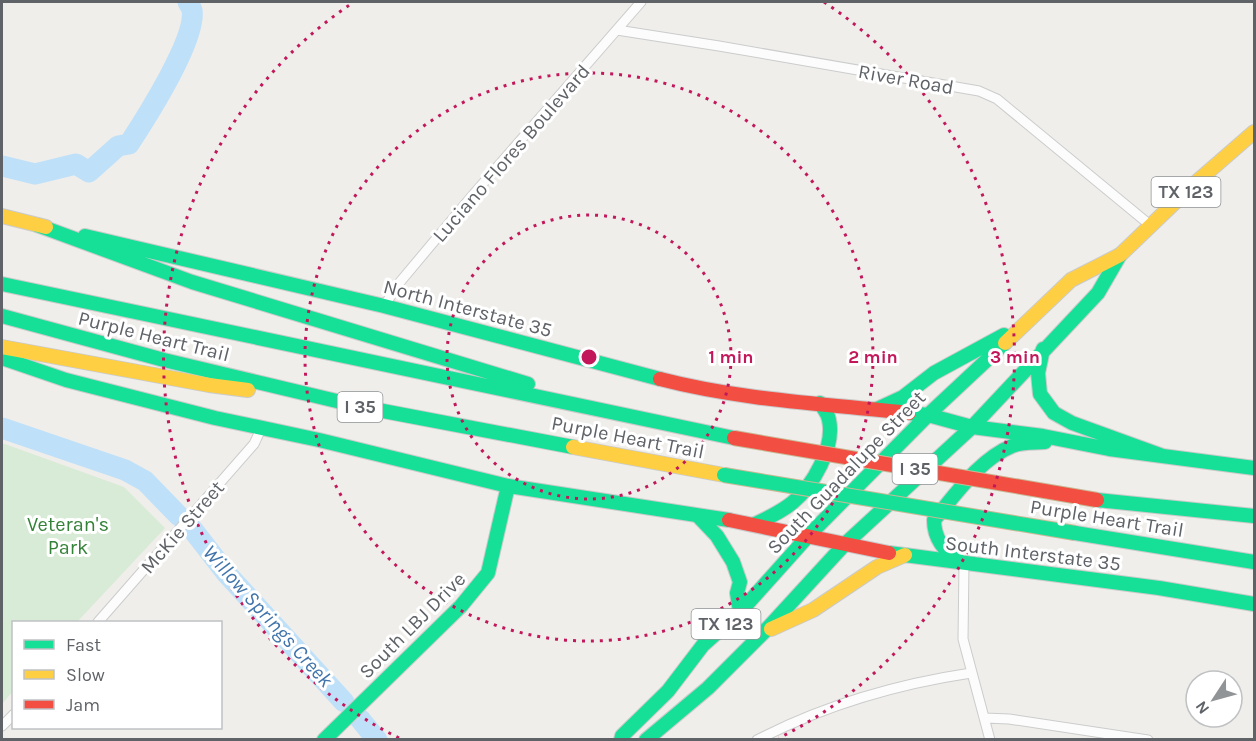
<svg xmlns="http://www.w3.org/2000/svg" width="1256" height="741" font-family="Karla,sans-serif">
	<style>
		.green { fill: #d8ebd6 }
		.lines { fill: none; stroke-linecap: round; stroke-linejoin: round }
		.river { stroke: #bfe0f9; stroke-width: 21 }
		.street-casing { stroke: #cbcccc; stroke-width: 11 }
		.fast-casing { stroke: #cacacb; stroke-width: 16 }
		.slow-casing { stroke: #cacacb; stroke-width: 16 }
		.jam-casing { stroke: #cacacb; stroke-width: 16 }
		.street { stroke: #fdfcfc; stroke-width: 9 }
		.fast { stroke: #16e098; stroke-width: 14 }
		.slow { stroke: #ffcf43; stroke-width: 14 }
		.jam { stroke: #f24e42; stroke-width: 14 }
		.fast-bridge-casing { stroke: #c8b996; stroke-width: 16; stroke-linecap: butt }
		.jam-bridge-casing { stroke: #c8b996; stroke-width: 16; stroke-linecap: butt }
		.fast-bridge { stroke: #16e098; stroke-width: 14 }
		.jam-bridge { stroke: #f24e42; stroke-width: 14 }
		.ring { fill: none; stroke: #c2185b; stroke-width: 3; stroke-dasharray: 3 6 }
		.labels { text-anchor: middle; stroke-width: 6; stroke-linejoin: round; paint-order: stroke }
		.shield { fill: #fff; stroke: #8f9295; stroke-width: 1.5 }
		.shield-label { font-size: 18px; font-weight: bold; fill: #5f6368 }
		.street-label { font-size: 20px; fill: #5f6368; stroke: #fff }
		.park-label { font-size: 20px; fill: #348238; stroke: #fff }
		.water-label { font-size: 21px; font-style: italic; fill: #4174aa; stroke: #fff }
		.centre { fill: #c2185b; stroke: #fff; stroke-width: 3 }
		.ring-label { font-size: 18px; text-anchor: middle; font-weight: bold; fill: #c2185b; stroke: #fff; stroke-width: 6; stroke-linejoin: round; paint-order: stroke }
	</style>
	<rect width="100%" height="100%" fill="#efeeea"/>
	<path class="green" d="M2 443 124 487 165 528 77 622H14L13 691 2 704Z"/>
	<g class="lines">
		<path class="river" d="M2 166 35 174 76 164 89 172 118 146 129 144C146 118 197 38 192 10 192 9 188 2 188 2
			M2 428 125 470 145 481 179 516
			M193 530 227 574 344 702
			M360 719 377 740"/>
		<g class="street-casing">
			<path id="street" d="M617 30 719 46 979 91 997 99 1150 225
				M384 306 400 282 472 196 641 2
				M964 564 963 639 990 740
				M98 622 254 444 261 429
				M985 718 1009 719 1148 740
				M2 726 14 714
				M757 740C825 705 897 684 971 673"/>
		</g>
		<g class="fast-casing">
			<path id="fast" d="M37 225 192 282 528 384
				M85 236 384 306 660 379
				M2 284 734 438
				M2 316 164 360 362 407 573 447
				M1043 349 1038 373 1040 394 1054 413 1072 423 1163 456
				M2 358 66 380 215 418 319 440 508 486 729 520
				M877 409 903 397 934 373 1004 335
				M909 413 928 415 972 427 1043 436 1109 449 1254 468
				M1097 500 1254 516
				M697 515 717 536 733 562 740 582 737 593 740 612
				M755 524C768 518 781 512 792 503 813 486 835 447 829 420 828 413 823 408 820 403
				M1075 533 1254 562
				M889 553 1159 588 1254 604
				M959 561C944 550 934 539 934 520 956 494 980 459 1012 446 1022 442 1034 443 1045 442
				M324 740 461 606 488 573 508 486
				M621 740 622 736 668 691 703 645 740 612 809 535 928 415 1005 343
				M646 740 708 688 765 631 844 545 972 427 1098 293 1120 255"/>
		</g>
		<g class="slow-casing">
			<path id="slow" d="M2 216 46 227
				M1005 343 1071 280 1120 255 1193 185 1254 132
				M2 347 209 385 248 390
				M573 447 724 475
				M771 629 813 610 877 567 905 555"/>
		</g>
		<g class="jam-casing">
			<path id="jam" d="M660 379C741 400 826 404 909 413
				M729 520 889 553"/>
		</g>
		<use href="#street" class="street"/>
		<use href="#fast" class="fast"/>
		<use href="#slow" class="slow"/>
		<use href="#jam" class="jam"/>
		<g class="fast-bridge-casing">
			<path id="fast-bridge" d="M724 475 1075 533"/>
		</g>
		<g class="jam-bridge-casing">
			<path id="jam-bridge" d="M734 438 1097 500"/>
		</g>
		<use href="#fast-bridge" class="fast-bridge"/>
		<use href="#jam-bridge" class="jam-bridge"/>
	</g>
	<g class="ring">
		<circle cx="589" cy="357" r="142"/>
		<circle cx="589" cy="357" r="284"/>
		<path d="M399 738A426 426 0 0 1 354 2M824 2A426 426 0 0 1 779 738"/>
	</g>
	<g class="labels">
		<g class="shield">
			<rect x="1151.5" y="177" width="69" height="30" rx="4.5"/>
			<rect x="337.5" y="392" width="45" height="30" rx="4.5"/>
			<rect x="892.5" y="454" width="45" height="30" rx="4.5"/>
			<rect x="691.5" y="609" width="69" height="30" rx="4.5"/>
		</g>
		<g class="shield-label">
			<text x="1186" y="198">TX 123</text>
			<text x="360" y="413">I 35</text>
			<text x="915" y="475">I 35</text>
			<text x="726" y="630">TX 123</text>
		</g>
		<g class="street-label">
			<text transform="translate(906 79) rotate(10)" y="7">River Road</text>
			<text transform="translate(511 153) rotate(-49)" y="7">Luciano Flores Boulevard</text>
			<text transform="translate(468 308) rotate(15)" y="7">North Interstate 35</text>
			<text transform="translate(154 336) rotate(14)" y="7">Purple Heart Trail</text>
			<text transform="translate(628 437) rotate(11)" y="7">Purple Heart Trail</text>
			<text transform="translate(846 472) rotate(-46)" y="7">South Guadalupe Street</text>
			<text transform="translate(1107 518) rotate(9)" y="7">Purple Heart Trail</text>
			<text transform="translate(182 527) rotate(-49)" y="7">McKie Street</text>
			<text transform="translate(1033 553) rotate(7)" y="7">South Interstate 35</text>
			<text transform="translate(412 625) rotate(-45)" y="7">South LBJ Drive</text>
		</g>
		<g class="park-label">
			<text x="68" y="531">Veteran's<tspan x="68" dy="23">Park</tspan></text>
		</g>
		<g class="water-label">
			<text transform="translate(268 616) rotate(48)" y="7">Willow Springs Creek</text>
		</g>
	</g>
	<circle cx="589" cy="357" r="9" class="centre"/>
	<g class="ring-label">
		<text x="731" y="363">1 min</text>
		<text x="873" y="363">2 min</text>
		<text x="1015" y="363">3 min</text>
	</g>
	<rect width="1256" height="741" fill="none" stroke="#5f6368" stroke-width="6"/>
	<rect x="12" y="621" width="210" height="108" fill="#ffffff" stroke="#bfc1c3" stroke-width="1.5"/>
	<rect x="24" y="640" width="30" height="9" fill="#16e098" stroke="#bfc1c3" stroke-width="1.5"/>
	<text x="66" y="651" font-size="18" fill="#5f6368">Fast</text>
	<rect x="24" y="670" width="30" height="9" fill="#ffcf43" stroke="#bfc1c3" stroke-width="1.5"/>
	<text x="66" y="681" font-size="18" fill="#5f6368">Slow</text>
	<rect x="24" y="700" width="30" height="9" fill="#f24e42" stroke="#bfc1c3" stroke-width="1.5"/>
	<text x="66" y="711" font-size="18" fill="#5f6368">Jam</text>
	<g transform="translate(1214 699) rotate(234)"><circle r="28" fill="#ffffff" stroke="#bfc1c3" stroke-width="1.5"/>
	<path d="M0-4.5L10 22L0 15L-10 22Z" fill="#919496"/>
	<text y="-9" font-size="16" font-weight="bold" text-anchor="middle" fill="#5f6368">N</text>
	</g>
</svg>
